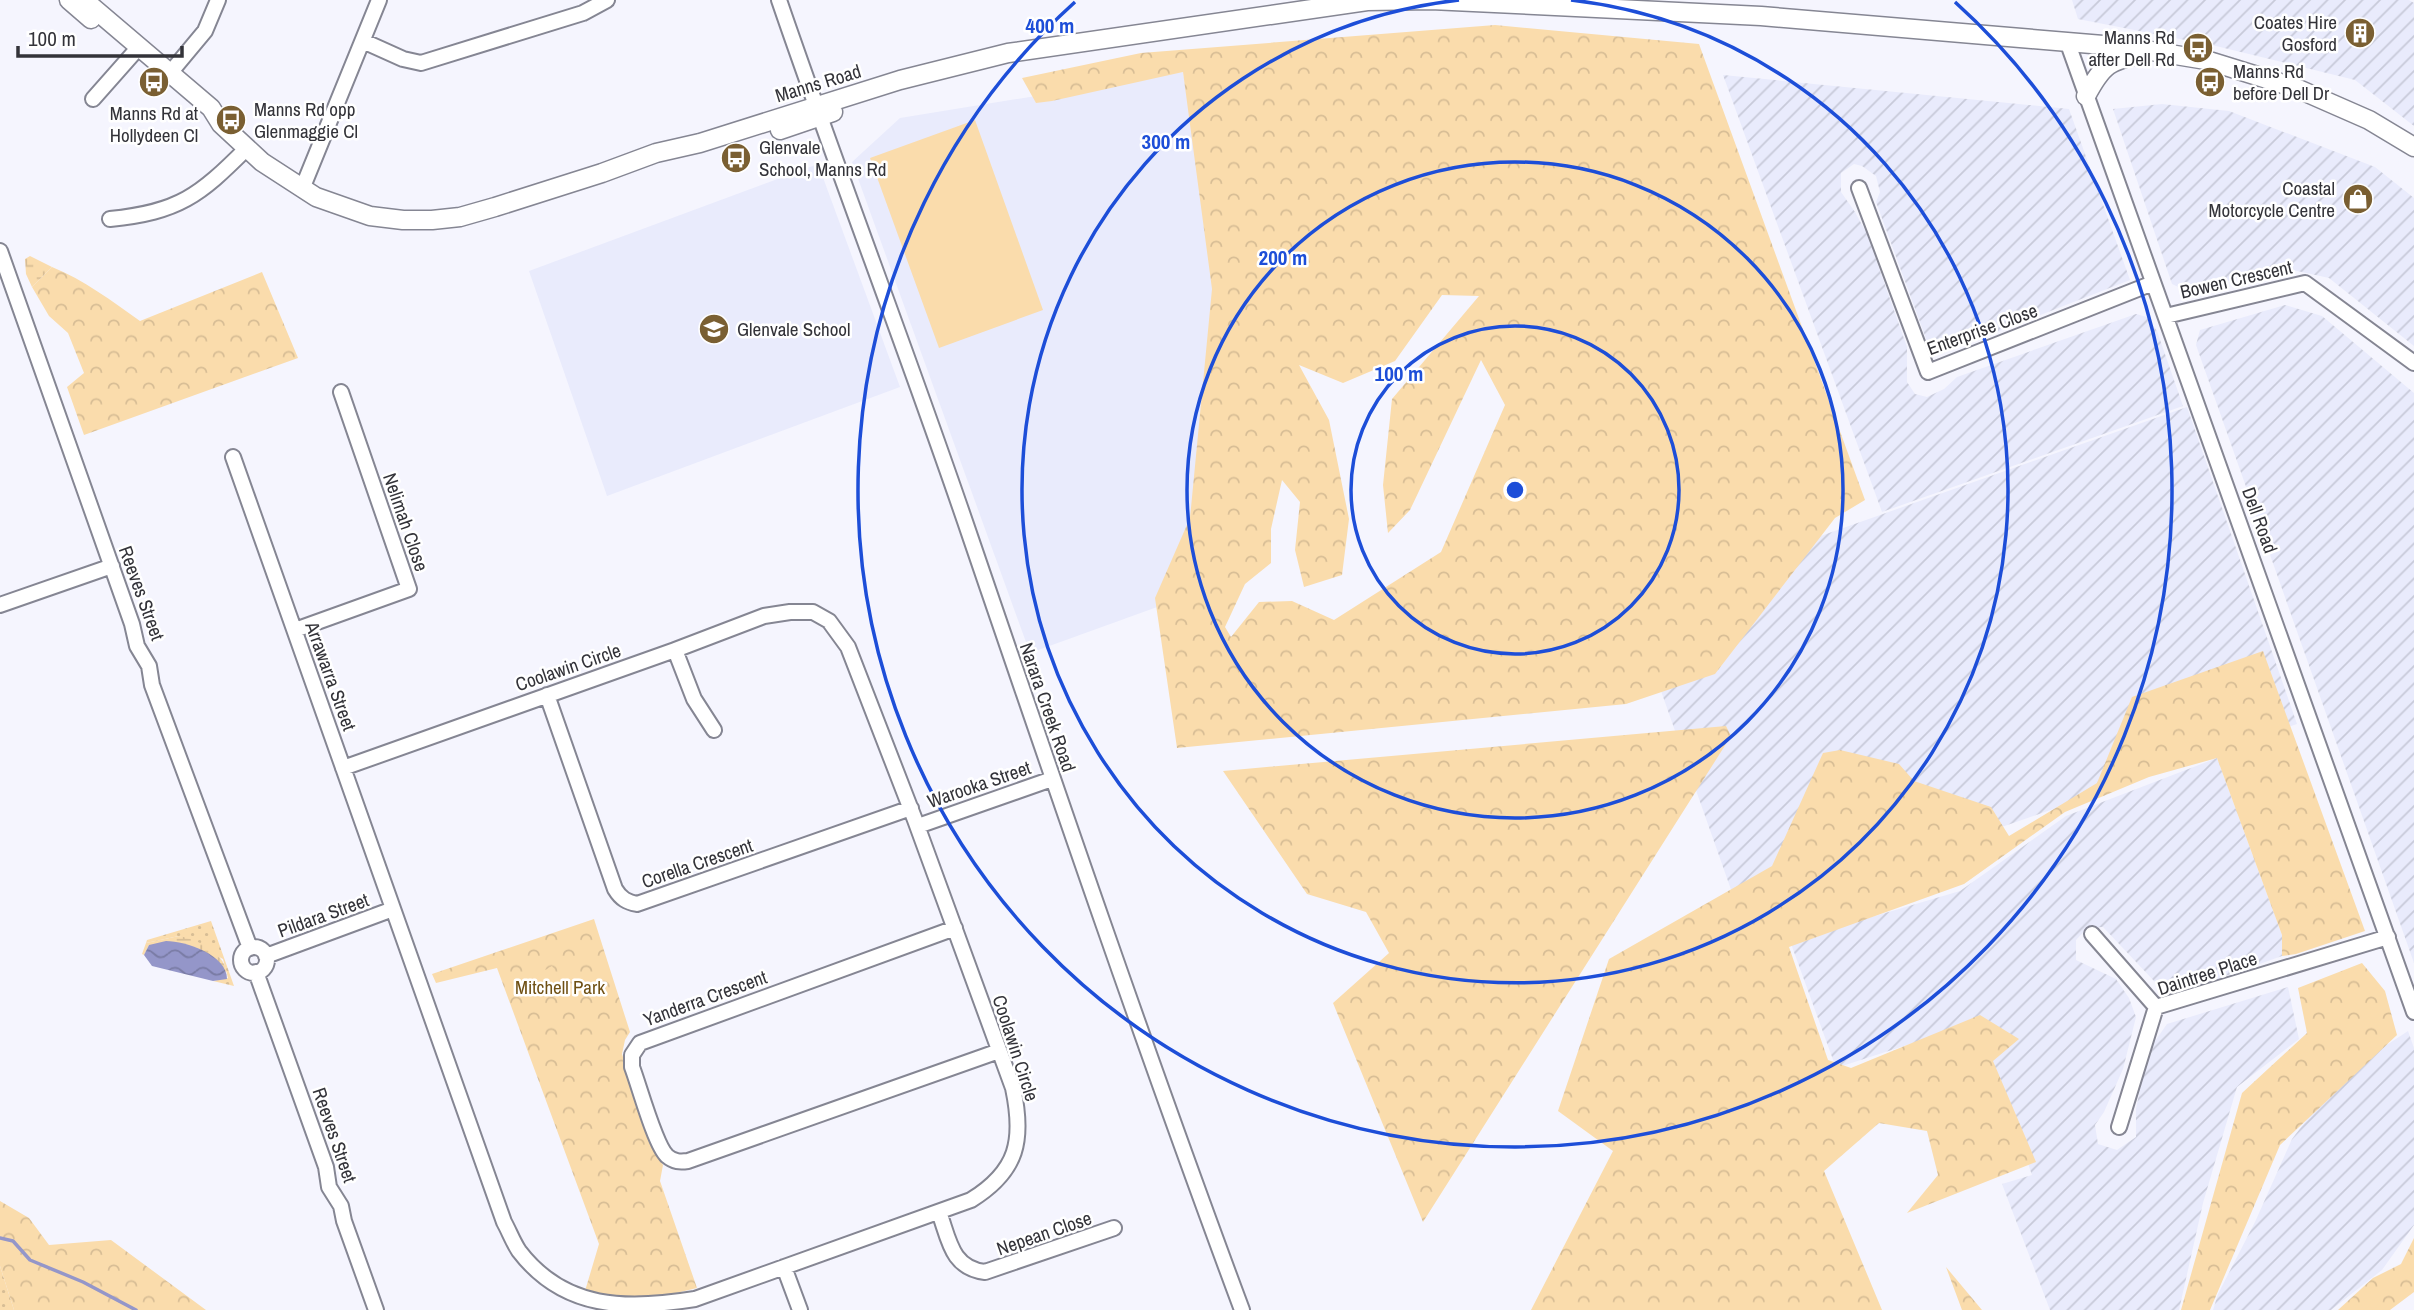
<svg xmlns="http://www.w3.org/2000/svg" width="2414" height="1310" font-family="'Archivo Narrow',sans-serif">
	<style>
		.built { fill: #e9ebfc }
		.industrial { fill: url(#industrial-furrows) }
		.grass { fill: url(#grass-dots) }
		.forest { fill: url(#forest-crowns); fill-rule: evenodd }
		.wetland { fill: url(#wetland-marsh) }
		.pitch { fill: #fadcac }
		.water { fill: url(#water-waves) }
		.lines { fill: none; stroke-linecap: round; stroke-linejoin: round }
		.stream { stroke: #9496c9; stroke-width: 3.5 }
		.minor-casing { stroke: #858693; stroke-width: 18 }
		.major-casing { stroke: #858693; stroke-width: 21 }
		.minor { stroke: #fff; stroke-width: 14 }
		.major { stroke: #fff; stroke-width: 18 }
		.ring { fill: none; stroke: #1d4ed8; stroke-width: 3.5 }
		.labels { text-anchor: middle; stroke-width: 5; stroke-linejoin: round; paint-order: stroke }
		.poi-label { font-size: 19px; fill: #333339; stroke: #fff; text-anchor: start }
		.street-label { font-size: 19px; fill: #333339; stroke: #fff }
		.park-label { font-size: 19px; fill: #6f5014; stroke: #fff }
		.centre { fill: #1d4ed8; stroke: #fff; stroke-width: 3.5 }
		.ring-label { font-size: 21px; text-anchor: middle; font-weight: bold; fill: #1d4ed8; stroke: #fff; stroke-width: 5; stroke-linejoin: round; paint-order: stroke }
	</style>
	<defs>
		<pattern id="industrial-furrows" width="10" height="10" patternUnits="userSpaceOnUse" patternTransform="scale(1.75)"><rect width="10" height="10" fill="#e9ebfc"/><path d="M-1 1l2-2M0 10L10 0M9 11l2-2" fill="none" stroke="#c8cad9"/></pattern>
		<pattern id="grass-dots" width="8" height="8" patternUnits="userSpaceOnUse" patternTransform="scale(1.75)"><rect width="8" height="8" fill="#fadcac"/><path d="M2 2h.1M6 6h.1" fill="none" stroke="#d7bd95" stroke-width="1.8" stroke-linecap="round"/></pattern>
		<pattern id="forest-crowns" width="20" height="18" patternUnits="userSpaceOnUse" patternTransform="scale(1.75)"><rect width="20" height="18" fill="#fadcac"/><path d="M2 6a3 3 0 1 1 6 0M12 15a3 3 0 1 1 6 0" fill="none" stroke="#d7bd95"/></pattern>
		<pattern id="wetland-marsh" width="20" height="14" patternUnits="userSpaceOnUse" patternTransform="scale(1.75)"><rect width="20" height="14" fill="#fadcac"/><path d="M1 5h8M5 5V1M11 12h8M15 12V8" fill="none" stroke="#d7bd95"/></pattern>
		<pattern id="water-waves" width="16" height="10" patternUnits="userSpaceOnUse" patternTransform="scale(1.75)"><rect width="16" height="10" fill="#9496c9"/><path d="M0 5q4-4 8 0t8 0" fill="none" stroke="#797ba4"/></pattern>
	</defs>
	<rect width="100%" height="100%" fill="#f5f5fe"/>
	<path class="built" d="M1183 72 1265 568 1030 653 852 162 900 118Z
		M818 164 900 387 607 496 529 271Z"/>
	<path class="industrial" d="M2072 0H2409L2414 3V126L2355 80 2216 46 2078 19Z
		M1723 75 2069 109 2130 280 1940 354 1928 344 1876 202 1880 192 1876 176 1862 166 1854 164 1841 173V192L1855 212 1867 234 1907 347V382L1915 394 1927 397 1944 389 1957 377 2136 314 2147 317 2157 331 2183 406 1882 512Z
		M2162 104 2229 111 2375 167 2414 198V346L2329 278 2274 266 2191 293 2172 284 2113 109Z
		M2285 305 2322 316 2414 393V963L2196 345 2200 330Z
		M2187 407 2297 724 1741 918 1630 603Z
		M2217 758 2282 935V956L2178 993 2154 981 2103 927 2087 928 2076 940V960L2116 979 2129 998 2136 1017 2123 1069 2104 1112 2095 1125 2098 1144 2117 1150 2136 1137V1109L2148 1051 2167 1024 2288 987 2299 1039 2237 1087 2203 1203 2179 1310H2050L2002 1184 2032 1175 1978 1022 1836 1068 1790 941 1960 891 2066 816Z
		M2408 1031 2414 1048V1225L2382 1270 2331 1310H2213L2218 1294 2255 1222 2292 1139 2341 1075Z"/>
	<path class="grass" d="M211 921 234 986 213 981 228 978 223 959 179 936 146 943 147 940Z
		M0 1266 14 1310H0Z"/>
	<path class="forest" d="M1495 25 1699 44 1865 500 1835 518 1715 674 1626 704 1177 748 1155 598 1190 518 1212 289 1183 72 1052 101 1036 103 1022 78 1141 53ZM1442 295 1479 296 1392 399 1383 485 1388 533 1410 510 1481 360 1505 405 1441 552 1334 620 1292 601 1259 602 1231 637 1225 627 1245 584 1271 563V529L1282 480 1300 502 1295 550 1304 587 1342 575 1349 519 1329 420 1299 365 1343 383 1395 361Z
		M52 267C84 280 112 301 140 321L262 272 298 358 84 435 67 387 84 373 68 333 49 316 32 287Z
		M2263 651 2365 931 2296 954 2282 956V935L2217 758 2149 777 2065 812 1964 884 1789 947 1828 1060 1851 1068 1980 1015 2019 1039 1993 1061 2036 1162 1907 1213 1938 1175 1927 1131 1879 1123 1824 1171 1882 1310H1531L1613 1151 1558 1111 1609 959 1772 866 1823 753 1840 750 1899 764 1914 781 1991 807 2009 836 2097 783 2132 697Z
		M1726 726 1731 736 1423 1222 1333 1003 1389 953 1366 912 1307 894 1223 771Z
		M594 919 630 1032 625 1040 622 1054 653 1149 663 1165 660 1181 697 1288 655 1298 611 1302 585 1291 599 1244 497 968 436 983 432 974Z
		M2362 963 2385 991 2397 1035 2280 1145 2210 1310H2181L2242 1093 2307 1033 2298 988Z
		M0 1201 29 1218 49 1245 111 1240 206 1310H14L0 1266Z
		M2414 1238V1292L2390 1310H2338L2373 1278 2401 1264Z
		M1946 1267 1982 1310H1962Z"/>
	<path class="wetland" d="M30 256 52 267 32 287 26 274 25 259Z
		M179 936C202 941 226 953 228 978L227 972 149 945 144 955 142 954 146 943Z"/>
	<path class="pitch" d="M975 120 1043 310 939 348 870 158Z
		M552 966 561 982 541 994 532 978Z"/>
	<path class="water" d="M166 941C186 941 227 955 227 979L213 981 152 966 144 955 149 945Z"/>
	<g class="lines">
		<path class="stream" d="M0 1238 13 1241 30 1260 83 1282 136 1310"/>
		<g class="minor-casing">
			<path id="minor" d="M779 0C841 181 910 359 971 539 1059 797 1147 1055 1242 1310
				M363 41 403 59 421 63 583 13 607 0
				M2067 41 2414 1012
				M170 73 205 31 218 0
				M93 99 139 47
				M1859 188 1928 372 2153 283
				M302 189 379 0
				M110 219C179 212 199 196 247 148
				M0 251 132 624 137 646 149 666 152 685 250 948
				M2166 316 2305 283 2414 363
				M233 457 504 1222C509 1231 513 1242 519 1251 564 1310 627 1310 695 1299L971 1200C1018 1171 1024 1140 1013 1088L915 820 848 647 829 621 813 612H790L764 616 675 650 343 768
				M0 605 112 566
				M295 630 409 589 341 392
				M675 650 694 699 714 730
				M547 695 615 889C621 899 627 902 637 904L911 808
				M918 826 1052 779
				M955 928 640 1043 632 1055V1067C639 1085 655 1145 667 1156 674 1162 680 1162 688 1161L999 1051
				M2092 934 2156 1007
				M241 960a13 13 0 1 1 26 0a13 13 0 1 1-26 0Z
				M266 956 393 909
				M256 972 326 1167 329 1187 341 1206 344 1221 376 1310
				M2119 1127 2156 1007 2388 937
				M939 1212C949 1239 951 1268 985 1272L1114 1228
				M784 1267 800 1310"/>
		</g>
		<g class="major-casing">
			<path id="major" d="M69 0 91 19
				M84 0 211 108 221 124 262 162 316 197 370 216 403 220H432L460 217 495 207 602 173 656 153 700 143 900 80 1008 53 1367 1 1431 0 1761 16 2127 47 2206 60 2296 88 2369 120 2414 147
				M2086 96C2103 64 2109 61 2144 53
				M780 130 833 112"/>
		</g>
		<use href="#minor" class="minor"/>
		<use href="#major" class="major"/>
	</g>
	<g class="ring">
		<circle cx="1515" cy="490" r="164"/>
		<circle cx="1515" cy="490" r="328"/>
		<path d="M1571 0A493 493 0 1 1 1459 0"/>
		<path d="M1955 2A657 657 0 1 1 1075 2"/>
	</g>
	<defs>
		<g id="building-disc" transform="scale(1.575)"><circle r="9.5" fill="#7a5f32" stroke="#fff"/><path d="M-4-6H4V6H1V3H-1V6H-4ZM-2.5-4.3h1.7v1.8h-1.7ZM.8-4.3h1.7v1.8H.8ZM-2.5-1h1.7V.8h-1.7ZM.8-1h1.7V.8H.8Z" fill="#fff"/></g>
		<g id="bus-disc" transform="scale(1.575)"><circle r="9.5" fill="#7a5f32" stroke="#fff"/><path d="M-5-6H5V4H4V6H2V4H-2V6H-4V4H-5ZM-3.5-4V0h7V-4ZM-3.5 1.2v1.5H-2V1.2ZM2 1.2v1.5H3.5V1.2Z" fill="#fff"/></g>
		<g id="shop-disc" transform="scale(1.575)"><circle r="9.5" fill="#7a5f32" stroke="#fff"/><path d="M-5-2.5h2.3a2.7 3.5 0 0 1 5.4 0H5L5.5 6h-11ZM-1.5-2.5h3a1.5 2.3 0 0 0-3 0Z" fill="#fff"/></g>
		<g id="school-disc" transform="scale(1.575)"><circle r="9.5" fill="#7a5f32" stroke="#fff"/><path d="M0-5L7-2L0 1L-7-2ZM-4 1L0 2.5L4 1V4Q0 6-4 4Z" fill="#fff"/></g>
	</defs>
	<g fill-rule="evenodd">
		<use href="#building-disc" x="2360" y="33"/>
		<use href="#bus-disc" x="2198" y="48"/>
		<use href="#bus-disc" x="154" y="82"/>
		<use href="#bus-disc" x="2210" y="82"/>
		<use href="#bus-disc" x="231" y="120"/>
		<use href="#bus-disc" x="736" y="158"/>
		<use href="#shop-disc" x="2358" y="199"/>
		<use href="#school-disc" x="714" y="329"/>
	</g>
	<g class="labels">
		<g class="poi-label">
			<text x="2337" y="29" text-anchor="end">Coates Hire<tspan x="2337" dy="22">Gosford</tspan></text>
			<text x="2175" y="44" text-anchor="end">Manns Rd<tspan x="2175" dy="22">after Dell Rd</tspan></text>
			<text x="2233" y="78">Manns Rd<tspan x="2233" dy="22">before Dell Dr</tspan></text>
			<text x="254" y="116">Manns Rd opp<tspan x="254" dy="22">Glenmaggie Cl</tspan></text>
			<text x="154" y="120" text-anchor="middle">Manns Rd at<tspan x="154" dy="22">Hollydeen Cl</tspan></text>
			<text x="759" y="154">Glenvale<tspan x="759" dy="22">School, Manns Rd</tspan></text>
			<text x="2335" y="195" text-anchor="end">Coastal<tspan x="2335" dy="22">Motorcycle Centre</tspan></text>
			<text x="737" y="336">Glenvale School</text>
		</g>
		<g class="street-label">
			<text transform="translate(818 83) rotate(-17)" y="7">Manns Road</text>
			<text transform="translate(2236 279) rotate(-13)" y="7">Bowen Crescent</text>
			<text transform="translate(1982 329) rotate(-20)" y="7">Enterprise Close</text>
			<text transform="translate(2260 520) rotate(70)" y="7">Dell Road</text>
			<text transform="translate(406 522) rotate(71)" y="7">Nelimah Close</text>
			<text transform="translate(142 593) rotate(70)" y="7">Reeves Street</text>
			<text transform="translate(568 667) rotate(-19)" y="7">Coolawin Circle</text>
			<text transform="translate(331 676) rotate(70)" y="7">Arrawarra Street</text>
			<text transform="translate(1048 707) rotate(71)" y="7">Narara Creek Road</text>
			<text transform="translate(979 784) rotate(-19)" y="7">Warooka Street</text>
			<text transform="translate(697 863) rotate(-19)" y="7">Corella Crescent</text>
			<text transform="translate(323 915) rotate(-20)" y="7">Pildara Street</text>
			<text transform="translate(2207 973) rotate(-18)" y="7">Daintree Place</text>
			<text transform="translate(705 998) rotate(-20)" y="7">Yanderra Crescent</text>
			<text transform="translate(1016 1048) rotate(72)" y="7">Coolawin Circle</text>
			<text transform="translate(335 1135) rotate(71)" y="7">Reeves Street</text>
			<text transform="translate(1044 1233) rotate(-19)" y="7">Nepean Close</text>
		</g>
		<g class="park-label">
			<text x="560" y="994">Mitchell Park</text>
		</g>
	</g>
	<circle cx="1515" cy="490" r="10" class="centre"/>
	<g class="ring-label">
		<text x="1050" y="33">400 m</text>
		<text x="1166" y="149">300 m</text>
		<text x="1283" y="265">200 m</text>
		<text x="1399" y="381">100 m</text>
	</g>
	<path d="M18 46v10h164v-10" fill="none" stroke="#333339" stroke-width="3.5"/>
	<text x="28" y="46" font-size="21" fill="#333339" stroke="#ffffff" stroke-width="5" paint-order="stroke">100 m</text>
</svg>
